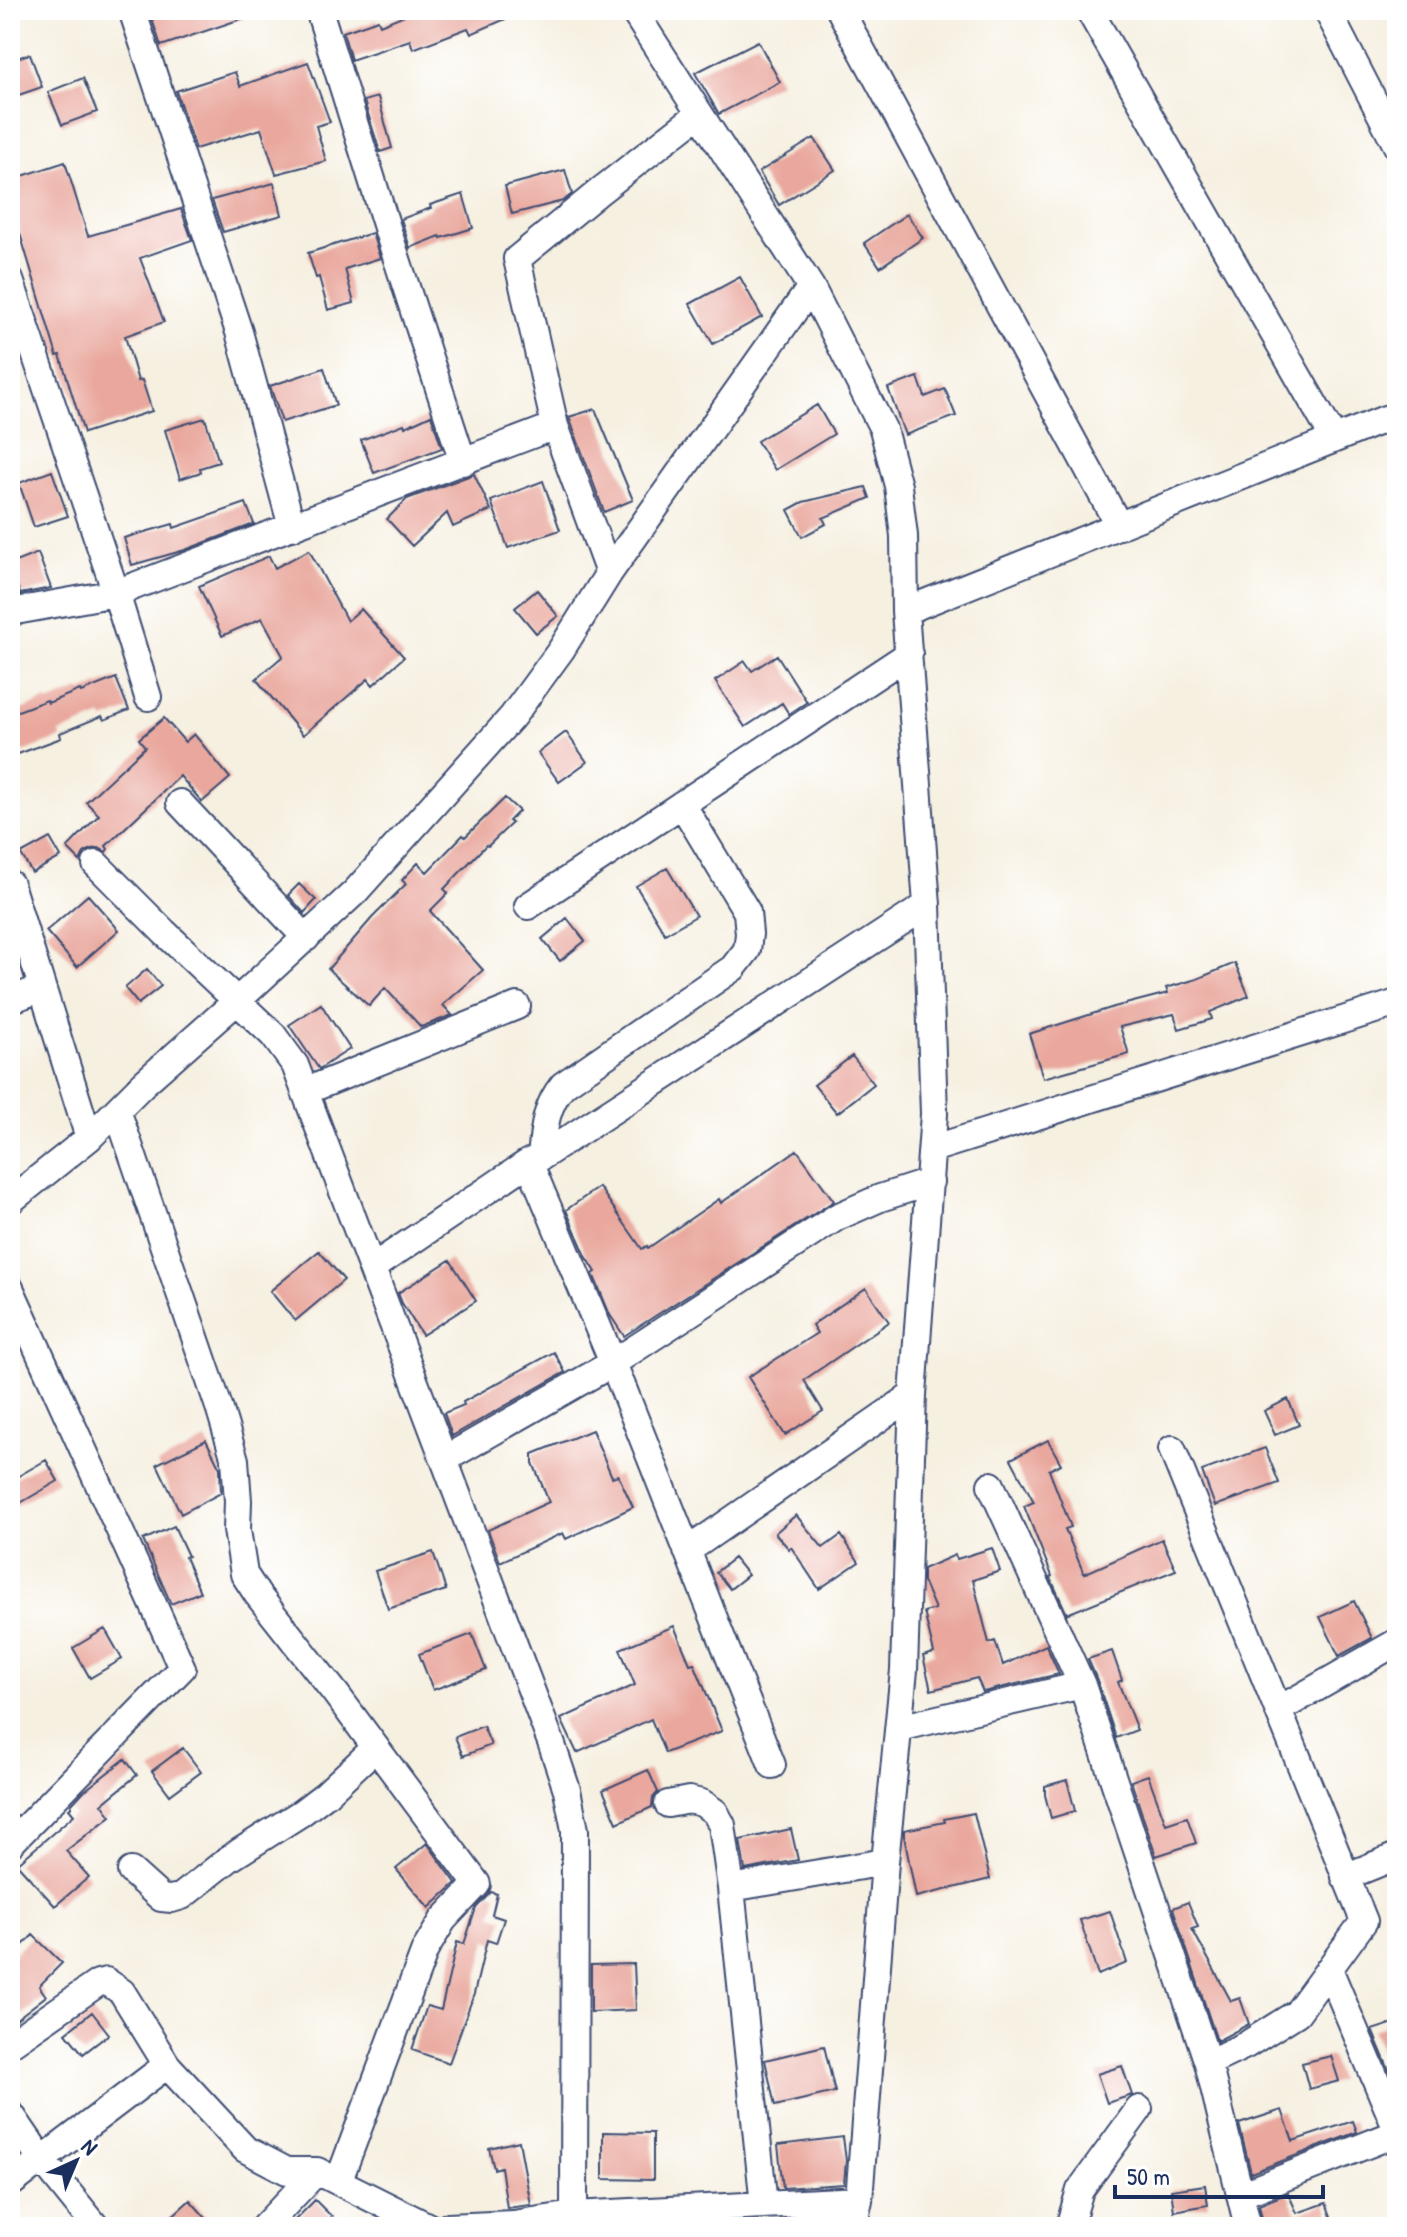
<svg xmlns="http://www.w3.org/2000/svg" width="1407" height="2237" font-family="'Patrick Hand',sans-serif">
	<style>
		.building { fill: #e9a79d }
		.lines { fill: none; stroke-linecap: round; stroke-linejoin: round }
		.minor-casing { stroke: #3c4c72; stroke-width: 30 }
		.minor { stroke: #fff; stroke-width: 26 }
	</style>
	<rect width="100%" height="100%" fill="#fff"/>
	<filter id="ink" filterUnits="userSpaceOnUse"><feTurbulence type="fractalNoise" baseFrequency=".0125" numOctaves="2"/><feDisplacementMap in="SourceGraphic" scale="16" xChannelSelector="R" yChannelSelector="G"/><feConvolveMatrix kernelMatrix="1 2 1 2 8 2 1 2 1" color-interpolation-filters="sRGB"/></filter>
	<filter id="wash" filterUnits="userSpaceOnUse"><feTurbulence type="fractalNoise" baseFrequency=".006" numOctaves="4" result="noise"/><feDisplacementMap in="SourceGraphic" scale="32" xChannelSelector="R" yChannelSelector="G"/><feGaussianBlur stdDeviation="1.8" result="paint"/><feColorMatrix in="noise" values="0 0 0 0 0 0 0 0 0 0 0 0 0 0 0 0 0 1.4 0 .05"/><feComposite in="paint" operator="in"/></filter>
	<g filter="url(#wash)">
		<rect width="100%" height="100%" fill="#f6f0e1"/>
		<g id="blocks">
			<path class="building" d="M149 10H256V14L161 46Z
				M417 10H526L471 34 468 28 413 49 410 40 351 60 343 32 378 20 380 25Z
				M758 41 780 82 719 114 695 73Z
				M30 54 42 87 10 98V60Z
				M308 62 330 122 316 126 326 161 276 174 261 129 195 149 176 91 235 72 240 86Z
				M83 78 97 112 62 125 48 92Z
				M378 97 392 148 380 152 364 101Z
				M814 138 835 170 779 205 759 172Z
				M65 162 88 236 181 209 192 240 140 258 164 322 125 336 138 381 142 380 152 411 84 433 60 355 57 356 15 217 10 218V180Z
				M565 170 572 194 563 201 512 214 505 186Z
				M274 183 282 215 223 232 212 200Z
				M463 194 473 228 441 238 440 236 410 248 401 219 431 208 430 205Z
				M907 214 923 238 880 267 864 243Z
				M372 233 380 258 345 269 354 303 328 310 319 277 316 278 308 253Z
				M740 277 762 317 713 344 690 304Z
				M324 368 336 405 282 422 270 386Z
				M918 377 925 397 945 389 956 416 905 435 888 388Z
				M817 405 834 434 775 470 757 441Z
				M595 409 633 500 604 512 569 417Z
				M431 415 442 448 374 473 361 440 404 424 405 427Z
				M205 418 219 462 200 468 201 472 180 479 165 430Z
				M52 471 68 516 34 527 19 483Z
				M474 474 491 510 453 527 447 513 412 546 387 519 407 499Z
				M543 481 560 530 508 548 491 501Z
				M866 487 870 498 823 518 826 524 802 537 788 510 803 502Z
				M246 503 254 524 185 550 132 565 124 538 173 524 174 528Z
				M309 550 347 621 361 609 404 657 373 685 368 679 303 735 256 679 283 656 262 618 222 636 199 586 269 556 275 568Z
				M38 553 51 588 20 594 10 564Z
				M537 590 558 616 536 633 515 608Z
				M777 655 807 702 789 714 782 703 745 727 715 681 745 661 752 671Z
				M116 678 129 710 104 720 102 716 60 733 61 738 10 757V714L47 700 48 703 80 690 81 692Z
				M164 718 185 742 194 734 230 778 202 802 180 776 106 846 108 849 106 852 99 848 91 849 84 853 80 861 67 848 99 815 86 802 145 747 139 739Z
				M566 732 587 762 559 782 538 753Z
				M505 798 519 811 509 821 512 823 488 846 486 845 444 889 448 893 430 911 483 970 443 1005 452 1015 421 1027 385 988 369 1006 328 969 372 918 406 884 402 880 418 863 427 872 463 835 465 837Z
				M50 838 61 857 32 873 21 854Z
				M667 868 696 916 665 934 636 886Z
				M299 884 316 900 304 913 288 895Z
				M88 895 119 930 77 967 46 931Z
				M567 918 585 941 560 961 542 939Z
				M1235 963 1249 996 1210 1012 1212 1019 1179 1029 1174 1014 1120 1027 1129 1054 1043 1078 1029 1034 1114 1007 1168 993 1166 988 1197 979Z
				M147 969 161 986 138 1004 125 988Z
				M321 1004 350 1049 319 1069 289 1025Z
				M852 1056 874 1084 837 1113 814 1085Z
				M797 1150 834 1201 624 1336 610 1315 593 1274 596 1272 586 1256 566 1210 599 1187 642 1249 647 1246 648 1248 719 1199 721 1203Z
				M319 1251 344 1280 295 1321 270 1291Z
				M450 1260 476 1301 422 1335 402 1303 398 1293Z
				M866 1288 889 1322 804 1380 823 1411 785 1435 748 1377 817 1333 812 1325Z
				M554 1352 565 1372 452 1436 444 1413 464 1405 463 1402Z
				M1288 1399 1299 1425 1275 1435 1264 1411Z
				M592 1430 612 1477 618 1475 633 1507 566 1539 563 1533 500 1562 488 1530 549 1502 533 1463V1454Z
				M206 1440 220 1468 221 1493 181 1514 157 1464Z
				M1048 1440 1061 1464 1049 1470 1071 1527 1065 1529 1084 1574 1162 1539 1176 1570 1067 1614 1050 1577 1052 1576 1024 1506 1034 1502 1011 1459Z
				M1265 1448 1279 1483 1215 1506 1202 1471Z
				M46 1460 58 1481 10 1509V1481Z
				M796 1515 823 1548 841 1535 859 1562 819 1589 791 1547 789 1549 775 1533Z
				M174 1526 188 1556 185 1557 200 1592 171 1604 143 1540Z
				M992 1548 1000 1571 973 1580 989 1643 995 1641 1003 1665 1046 1645 1059 1674 983 1692 977 1678 931 1690 923 1656 934 1653 924 1612 935 1609 923 1581V1569L955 1555 957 1559Z
				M433 1552 446 1590 388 1609 375 1571Z
				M734 1558 748 1575 730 1589 716 1572Z
				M1354 1601 1372 1638 1339 1656 1320 1617Z
				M674 1626 690 1664 694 1663 722 1731 665 1753 651 1719 577 1753 561 1719 635 1685 620 1649Z
				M105 1629 122 1659 90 1678 73 1648Z
				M472 1634 486 1670 433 1690 419 1654Z
				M1112 1651 1122 1680 1118 1682 1137 1730 1116 1738 1097 1680 1088 1659Z
				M483 1726 491 1745 463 1756 455 1737Z
				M183 1748 201 1772 170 1795 152 1771Z
				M125 1759 137 1775 102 1804 111 1816 66 1851 89 1877 55 1906 17 1864 74 1815 69 1809 72 1807 71 1805 83 1792Z
				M648 1770 658 1792 653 1798 652 1807 617 1823 603 1790Z
				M1148 1775 1166 1824 1187 1817 1196 1843 1156 1856 1131 1781Z
				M1067 1780 1075 1811 1051 1818 1045 1795V1786Z
				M974 1813 990 1879 916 1897 904 1836V1830L945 1822 944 1819Z
				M791 1829 798 1860 745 1870 740 1840Z
				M427 1843 456 1883 429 1908 396 1869Z
				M491 1892 497 1894 492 1915 504 1919 496 1943 487 1940 474 1994 449 2063 412 2050 427 2006 441 2010 457 1942 464 1944 476 1908Z
				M1188 1902 1198 1927 1192 1929 1231 2001 1240 1998 1249 2024 1217 2041 1173 1908Z
				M1110 1911 1127 1963 1098 1975 1080 1920Z
				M33 1935 62 1963 39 1986 46 1996 10 2024V1958Z
				M634 1964 636 2010 591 2012V1965Z
				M92 2012 109 2034 83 2054 66 2033Z
				M1397 2022V2089L1372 2030Z
				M824 2046 835 2092 775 2106 765 2060Z
				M1331 2056 1339 2081 1309 2089 1302 2063Z
				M1122 2066 1132 2095 1107 2103 1097 2074Z
				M1282 2110 1293 2141 1353 2121 1357 2132 1251 2173 1239 2124Z
				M603 2132 653 2133V2180L603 2179Z
				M843 2137 846 2160 844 2184 783 2188 778 2145Z
				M519 2141 531 2205 507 2208 501 2167 494 2169 489 2148Z
				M1205 2185 1208 2205 1174 2211 1171 2190Z
				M1288 2193 1297 2213 1326 2203 1335 2227H1264L1259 2205Z
				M190 2200 214 2227H160Z
				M315 2200 342 2227H288Z"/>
		</g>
	</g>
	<g filter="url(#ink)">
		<use href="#blocks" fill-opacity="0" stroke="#3c4c72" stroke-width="2"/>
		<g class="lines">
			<g class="minor-casing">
				<path id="minor" d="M132 10 239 332 292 527
					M319 10 393 247 463 462
					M840 10 1119 526
					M1089 10 1334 439
					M1327 10 1397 146
					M10 280 116 593 148 697
					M811 287 883 429 898 486 904 536 905 611 927 905 934 1114 913 1395 904 1670 885 1862 859 2200 853 2227
					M555 426 517 259 600 191 699 114
					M905 611 1385 419 1397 416
					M10 612 116 593 555 426 609 573
					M180 803 306 938
					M96 864 164 932 273 1035 295 1065 552 1745 567 1790 575 1830 574 2215
					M10 884 89 1138
					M528 906 909 654
					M10 1000 42 988
					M306 1091 517 1006
					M117 1110 220 1410 235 1460 238 1501 237 1530 244 1574 257 1594 336 1694 477 1884 443 1920 425 1950 339 2180
					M932 1149 1397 1003
					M541 1157C544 1129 545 1107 563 1085L733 968 747 950 749 934 747 912 682 804
					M529 1162 613 1363 772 1765
					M10 1201 89 1138 144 1083 238 1000 355 892 512 717 561 650 609 573 811 287 633 10
					M373 1267 529 1162 541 1157 927 905
					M10 1288 182 1668 10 1844
					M1172 1449 1364 1921 1297 2013 1246 2045 1208 2063
					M445 1459 613 1363 837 1217 880 1198 930 1182
					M991 1485 1082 1685 1208 2063 1248 2227
					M687 1551 913 1395
					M1278 1710 1397 1642
					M899 1728 1082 1685
					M668 1804 689 1800 702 1803 715 1812 722 1825 731 1888 764 2205
					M131 1871 161 1898 172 1899 182 1896 230 1858 301 1813 326 1794 375 1748
					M1345 1877 1397 1856
					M731 1888 885 1862
					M1329 1969 1397 2130
					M10 2044 98 1983 106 1981 122 1992 167 2065
					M10 2113 42 2160 96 2227
					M10 2184 167 2065 245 2149 287 2171H317L429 2227
					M1240 2195 1397 2133
					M264 2227 317 2171
					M448 2227 513 2224 574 2215 859 2200
					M1069 2227 1080 2190 1139 2109"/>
			</g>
			<use href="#minor" class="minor"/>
		</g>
	</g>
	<rect width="1407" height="2237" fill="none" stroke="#fff" stroke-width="40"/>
	<g transform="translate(76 2161) rotate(44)" stroke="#ffffff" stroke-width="6" paint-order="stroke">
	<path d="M0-6L14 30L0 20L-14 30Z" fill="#1b2f5e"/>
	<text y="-12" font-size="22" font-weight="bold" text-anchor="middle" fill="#1b2f5e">N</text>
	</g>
	<path d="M1115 2185v12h208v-12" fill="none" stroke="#1b2f5e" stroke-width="4"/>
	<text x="1127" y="2185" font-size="24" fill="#1b2f5e" stroke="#ffffff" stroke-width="6" paint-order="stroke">50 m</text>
</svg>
